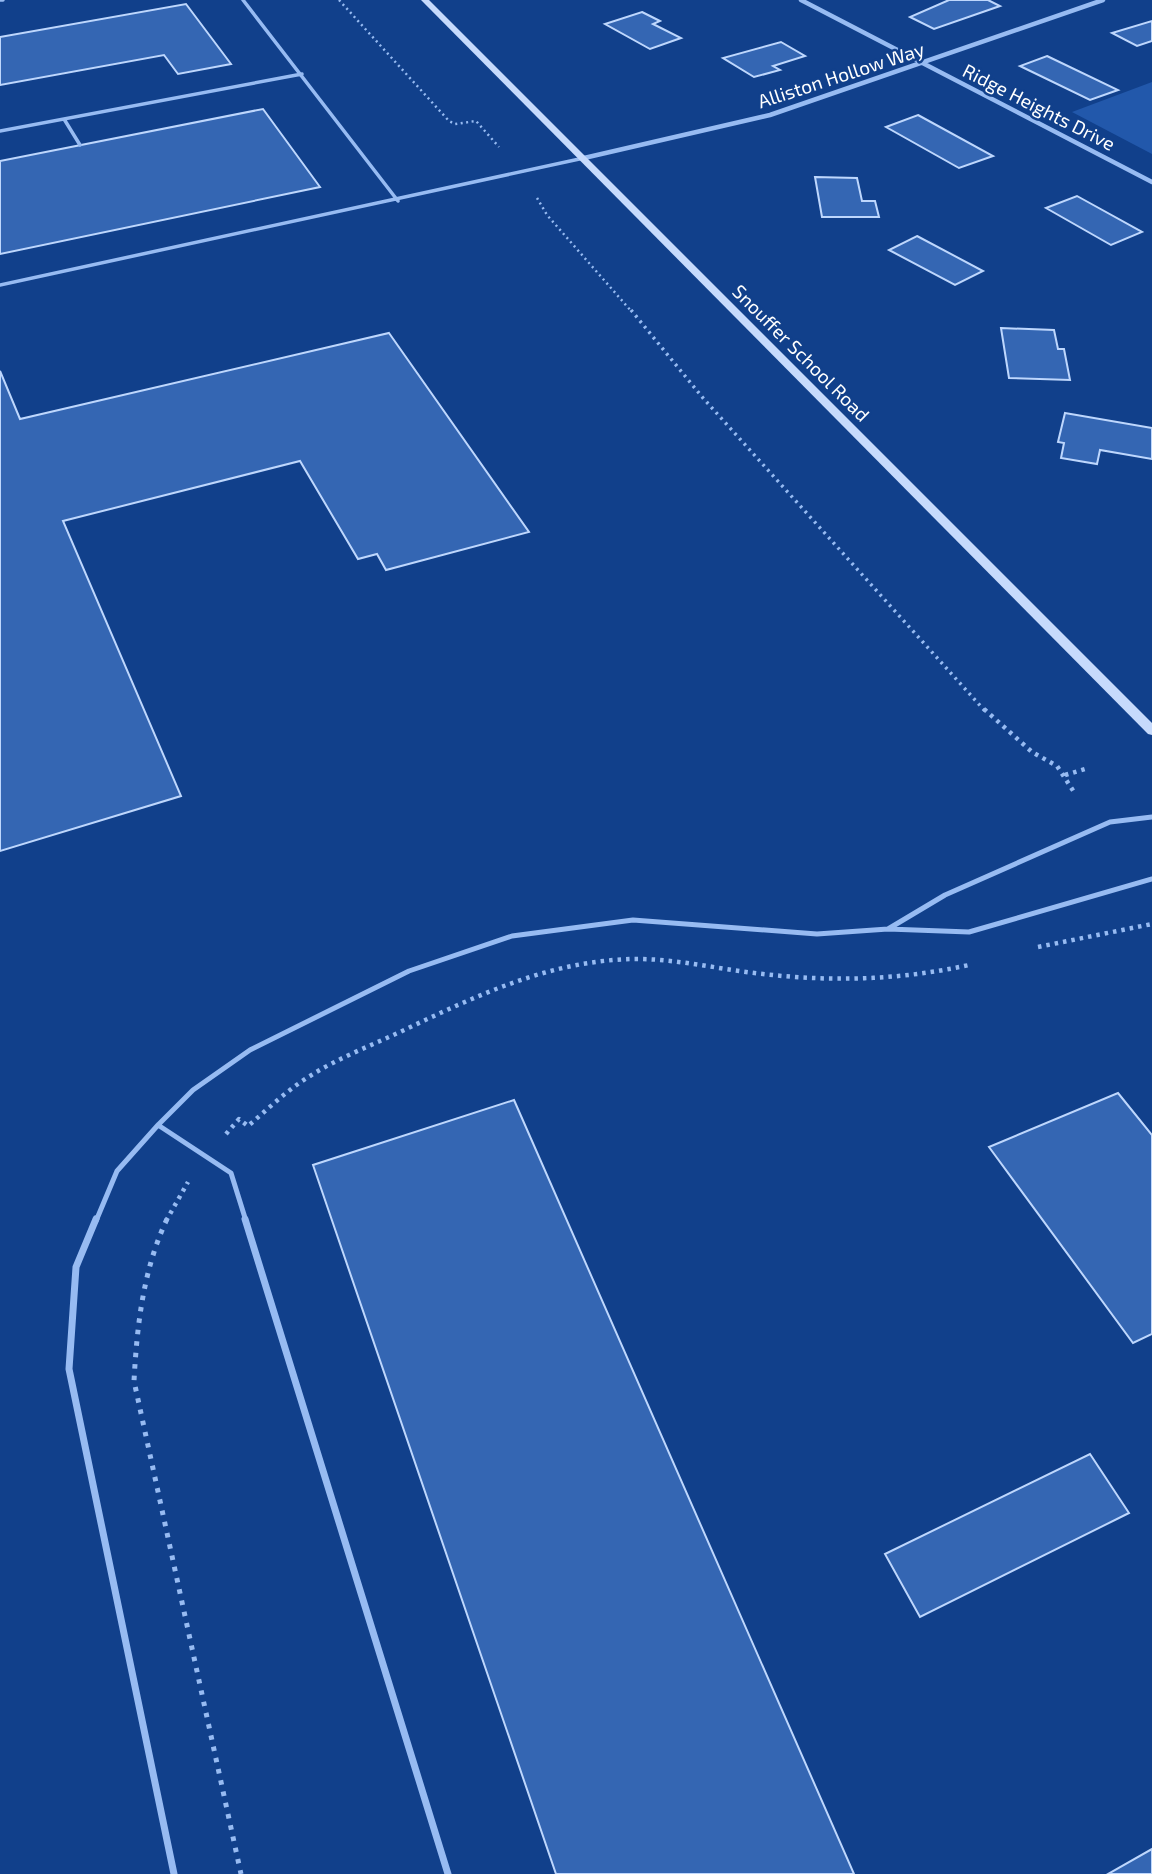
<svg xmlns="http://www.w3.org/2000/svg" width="1152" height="1874" font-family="'Exo 2',sans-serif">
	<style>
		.green { fill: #2258ab }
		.building { fill: #3466b3; stroke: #bed7fd; stroke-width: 2 }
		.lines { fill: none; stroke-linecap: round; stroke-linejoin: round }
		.path-far3 { stroke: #97bbf2; stroke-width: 2.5; stroke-dasharray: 2 3.5; stroke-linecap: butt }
		.path-far2 { stroke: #97bbf2; stroke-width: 3.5; stroke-dasharray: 2.5 4.5; stroke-linecap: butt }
		.path-far1 { stroke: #97bbf2; stroke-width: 4.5; stroke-dasharray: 3.5 5; stroke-linecap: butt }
		.path { stroke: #97bbf2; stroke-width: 5; stroke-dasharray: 4.5 7; stroke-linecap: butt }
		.service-far2 { stroke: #97bbf2; stroke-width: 3.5 }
		.service-far1 { stroke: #97bbf2; stroke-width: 5 }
		.service { stroke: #97bbf2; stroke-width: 7 }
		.minor { stroke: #97bbf2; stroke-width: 4.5 }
		.secondary { fill: #c6dafc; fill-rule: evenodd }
		.labels { text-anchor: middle; stroke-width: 5; stroke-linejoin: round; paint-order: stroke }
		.far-street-label { font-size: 19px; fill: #fff; stroke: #11408b }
	</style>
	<rect width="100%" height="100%" fill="#11408b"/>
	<path class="green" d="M1152 82V154L1072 112Z"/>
	<path class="building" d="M949 0H988L1000 6 934 29 910 17Z
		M186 4 231 64 178 74 164 55 0 85V37Z
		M642 12 660 21 653 24 681 38 650 49 605 24Z
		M1152 21V41L1137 46 1112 33Z
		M781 42 805 56 773 66 780 70 754 77 723 58Z
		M1047 56 1118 90 1090 100 1020 66Z
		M263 109 320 187 0 254V161Z
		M918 115 993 156 959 168 886 127Z
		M815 177 857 178 862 201H875L879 217H822Z
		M1077 196 1142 232 1111 245 1046 208Z
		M917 236 983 271 955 285 889 250Z
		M1001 328 1054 330 1058 349H1064L1070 380 1009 378Z
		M389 333 529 532 386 570 377 554 358 559 300 461 63 521 181 796 0 851V371L20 419Z
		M1065 413 1152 428V459L1100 450 1097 464 1061 458 1064 443 1058 442Z
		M1118 1093 1152 1135V1334L1133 1343 989 1147Z
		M514 1100 854 1874H556L313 1165Z
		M1090 1454 1129 1513 920 1617 885 1554Z
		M1152 1849V1874H1108Z"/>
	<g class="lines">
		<path class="path-far3" d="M339 0 449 121 455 124 476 121 499 147
			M537 198 547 215 632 312"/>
		<path class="path-far2" d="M631 310 703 398 985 711"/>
		<path class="path-far1" d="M984 709 1032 752 1057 766 1074 792
			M1065 775 1085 769
			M1038 947 1152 924
			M226 1134 239 1119 248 1126C268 1109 287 1090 310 1076 338 1058 370 1046 400 1032 478 995 554 958 642 959 683 960 723 970 763 974 832 982 901 980 969 965
			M166 1221 188 1182"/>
		<path class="path" d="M167 1219C143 1270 137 1326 134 1381L241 1874"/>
		<path class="service-far2" d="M0 0H3
			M243 0 398 201
			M64 119 80 145
			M0 131 302 74
			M0 285 584 158"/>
		<path class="service-far1" d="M888 929 945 895 1110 822 1152 817
			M158 1125 231 1173 246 1221
			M96 1221 117 1171 158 1125 193 1090 250 1050 409 971 512 936 633 920 817 934 888 929 969 932 1152 879"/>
		<path class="service" d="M96 1219 76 1267 69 1369 174 1874
			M245 1219 448 1874"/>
		<path class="minor" d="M801 0 1152 182
			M584 158 770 115 1103 0"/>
		<path class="secondary" d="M421 0H429L1152 723V735L1148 734Z"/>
	</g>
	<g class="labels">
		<g class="far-street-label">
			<text transform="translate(841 75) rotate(-18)" y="7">Alliston Hollow Way</text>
			<text transform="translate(1039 107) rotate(27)" y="7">Ridge Heights Drive</text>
			<text transform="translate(801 353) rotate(45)" y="7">Snouffer School Road</text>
		</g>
	</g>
</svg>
